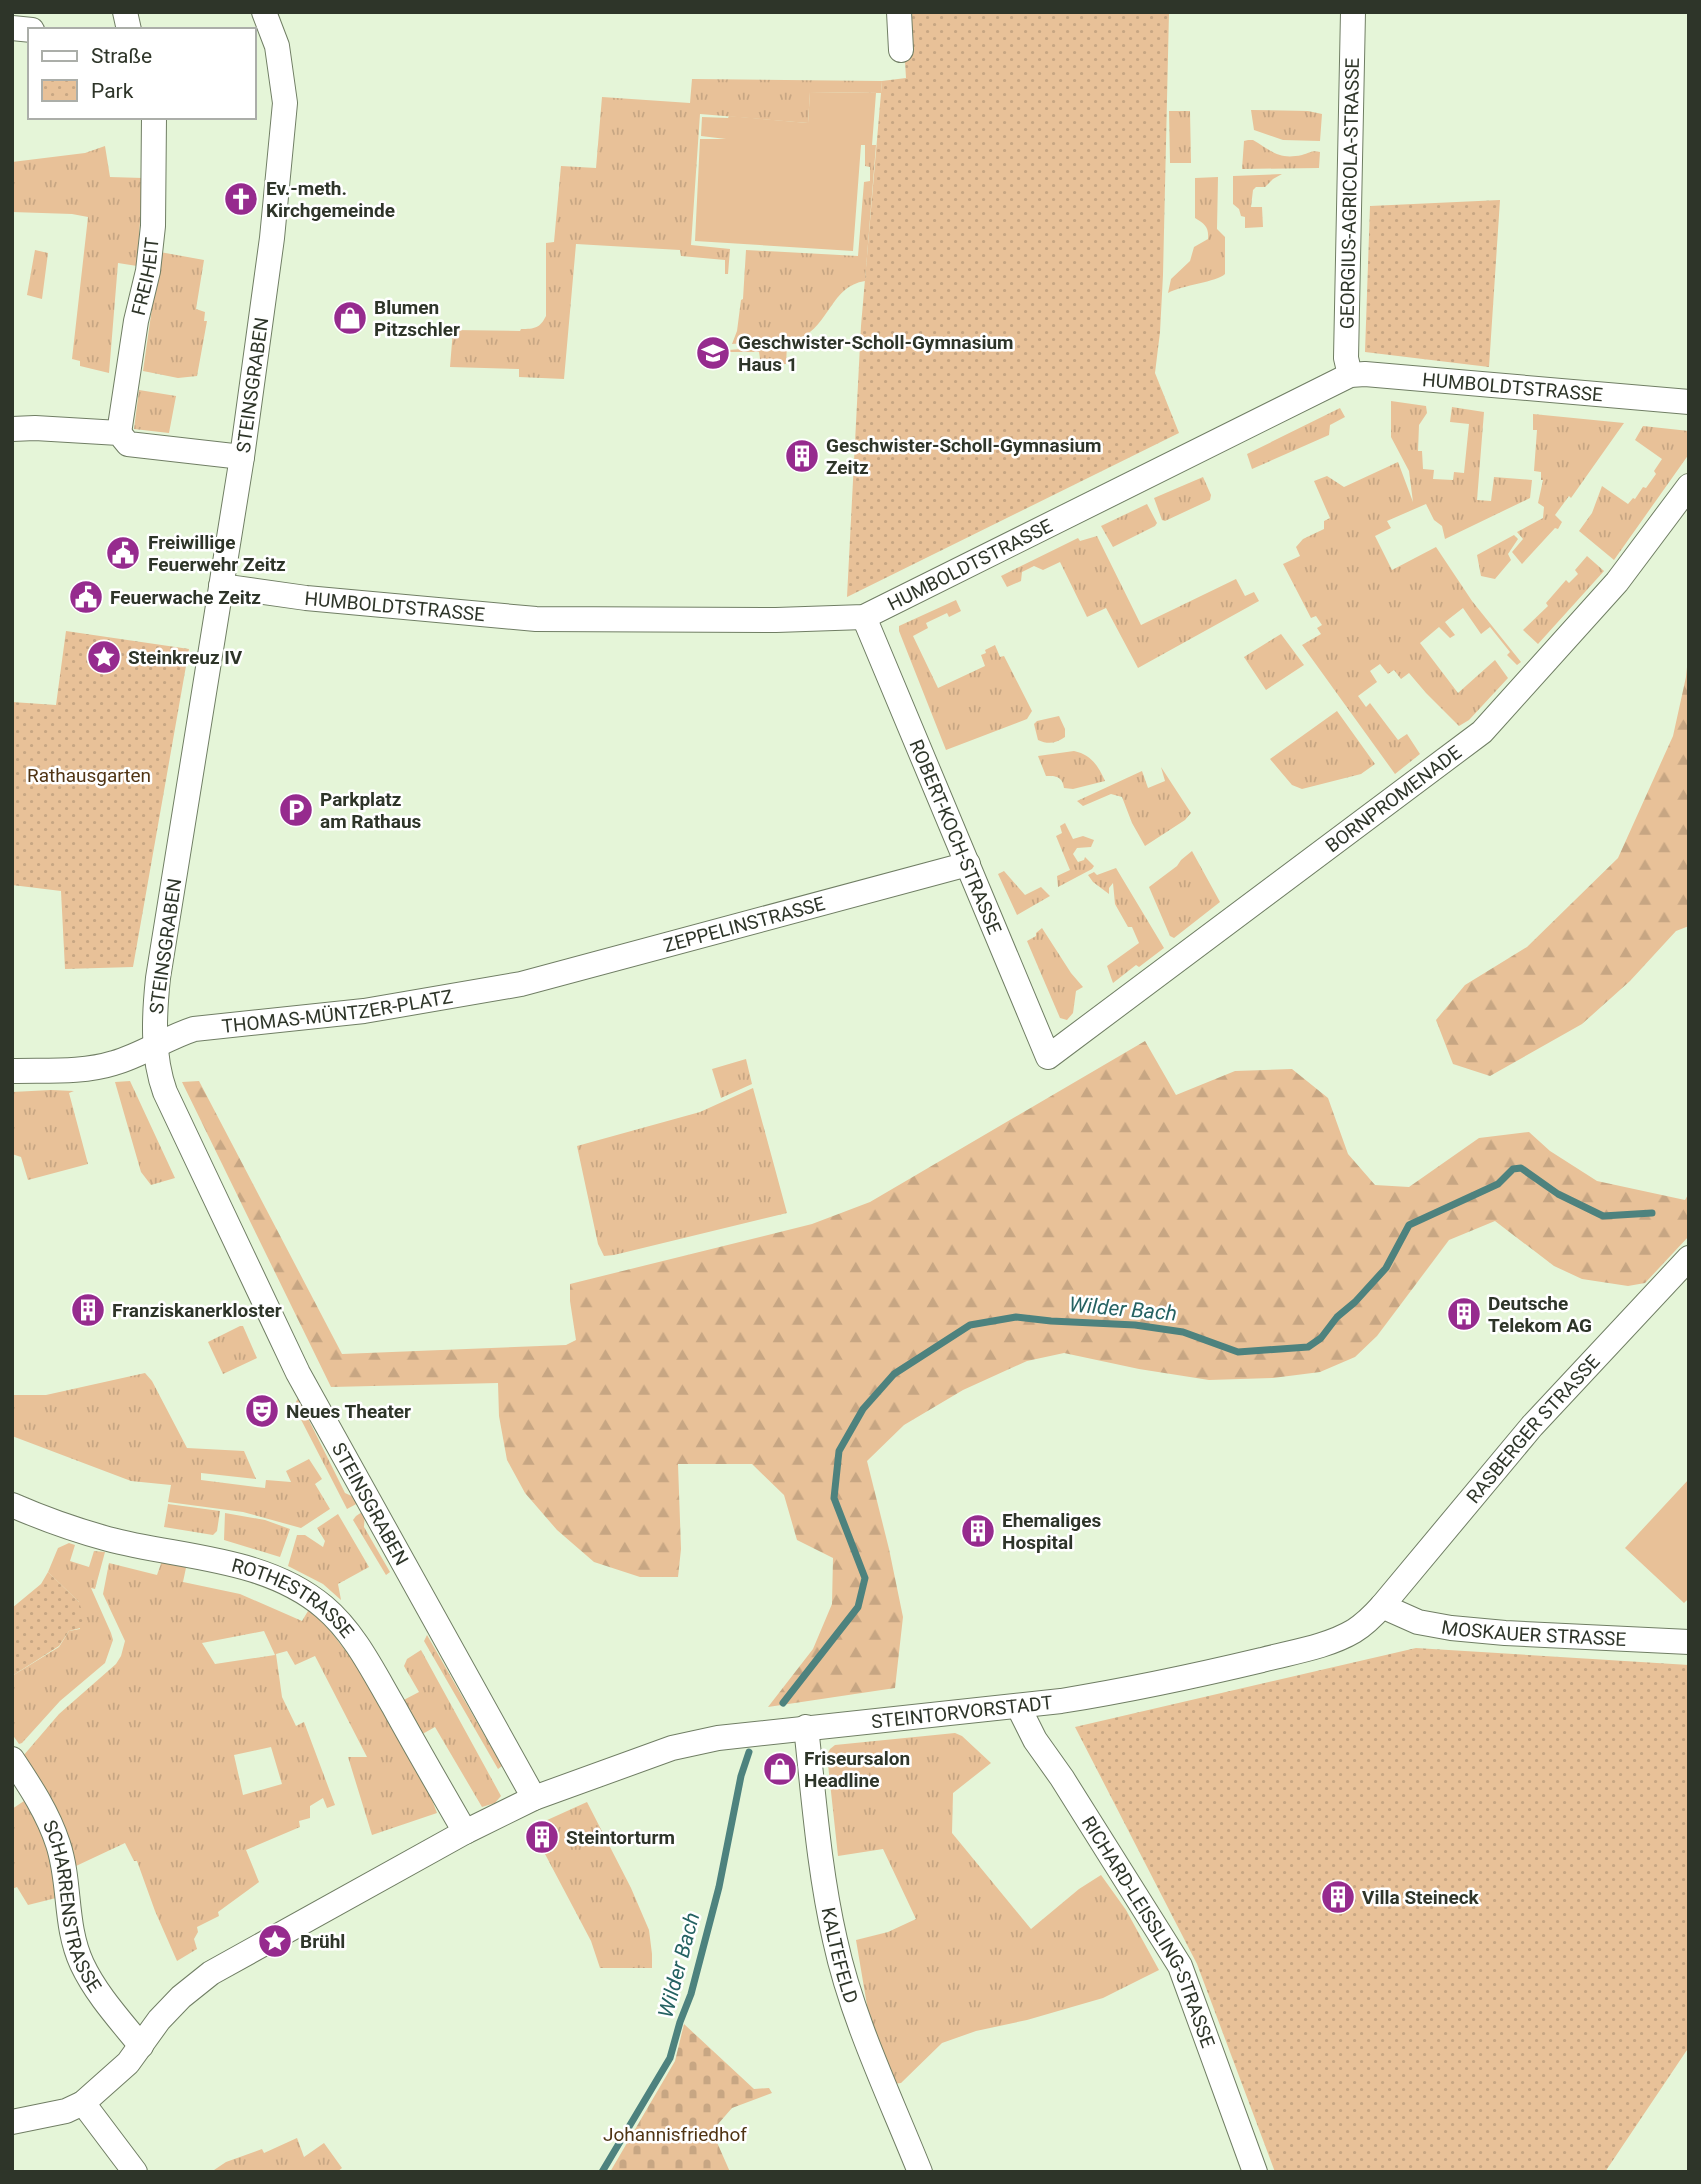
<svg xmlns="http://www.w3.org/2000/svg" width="1701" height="2184" font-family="Roboto,sans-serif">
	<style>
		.grass { fill: url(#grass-tufts); fill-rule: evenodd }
		.forest { fill: url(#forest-firs) }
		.cemetery { fill: url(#cemetery-stones) }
		.park { fill: url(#park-dots) }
		.pitch { fill: #e8c198 }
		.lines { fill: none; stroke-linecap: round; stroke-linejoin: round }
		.stream { stroke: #4d827e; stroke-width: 7 }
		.minor-casing { stroke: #707e64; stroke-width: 26 }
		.minor { stroke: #fff; stroke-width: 24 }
		.labels { text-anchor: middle; stroke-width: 5; stroke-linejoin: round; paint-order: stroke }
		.poi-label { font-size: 19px; font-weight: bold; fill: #2e3529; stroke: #fff; text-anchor: start }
		.street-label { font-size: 19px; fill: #2e3529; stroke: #fff }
		.park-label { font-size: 19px; fill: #503413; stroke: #fff }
		.water-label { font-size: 21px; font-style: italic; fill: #256262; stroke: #fff }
	</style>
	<defs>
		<pattern id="grass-tufts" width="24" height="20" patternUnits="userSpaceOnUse" patternTransform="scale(1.75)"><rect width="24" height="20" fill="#e8c198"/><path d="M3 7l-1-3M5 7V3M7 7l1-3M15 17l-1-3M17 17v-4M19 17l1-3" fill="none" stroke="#c7a683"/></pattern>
		<pattern id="forest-firs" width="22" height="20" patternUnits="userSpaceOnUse" patternTransform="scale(1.75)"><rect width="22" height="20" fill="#e8c198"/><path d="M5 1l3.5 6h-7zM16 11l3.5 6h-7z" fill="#c7a683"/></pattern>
		<pattern id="cemetery-stones" width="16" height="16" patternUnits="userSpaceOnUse" patternTransform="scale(1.75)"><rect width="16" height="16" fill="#e8c198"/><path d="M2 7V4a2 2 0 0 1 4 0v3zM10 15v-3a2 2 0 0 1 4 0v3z" fill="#c7a683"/></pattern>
		<pattern id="park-dots" width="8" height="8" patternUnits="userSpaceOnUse" patternTransform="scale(1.75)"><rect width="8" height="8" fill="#e8c198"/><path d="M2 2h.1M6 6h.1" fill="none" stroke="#c7a683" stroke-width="1.8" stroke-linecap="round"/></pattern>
	</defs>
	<rect width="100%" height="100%" fill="#e5f5d8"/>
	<path class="grass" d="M692 79 882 81 881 93 810 92 808 123 700 114 691 245 730 249 728 274H725V260L681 256 680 250 576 244 564 379 519 377V369L450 367 453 330 520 331 521 329C535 329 540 328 546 316V243L554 242 561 166 596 168 602 97 690 103Z
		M1251 110 1308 111 1322 114 1320 141 1283 140 1254 130Z
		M1169 111H1190L1191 163H1170Z
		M1248 140H1253C1272 151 1278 160 1302 155 1310 153 1312 150 1320 152L1319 168 1242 169 1244 141Z
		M865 145H876L865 281C831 286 829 326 800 338L732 344 737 331 741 300 743 299 746 250 858 256 864 182 870 181V167L865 166Z
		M105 146 110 177 143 178 137 266 118 263 109 373 80 366V361L72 359 88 217 72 214 12 212V162L85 153Z
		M1282 174 1273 179 1265 187H1256L1253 190 1251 207H1262L1263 227 1245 228V217L1241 216 1239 209 1233 204V176Z
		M1218 177 1217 229 1225 237V274C1217 282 1182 285 1168 293L1171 279 1190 261 1194 247 1208 239C1209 227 1205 224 1195 218V178Z
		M35 250 48 253 42 299 27 295Z
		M160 252 204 260 196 309 205 312 204 321H207L197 376 178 378 143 371Z
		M787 345 786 364 761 365 759 352H727L729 350Z
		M139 390 176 396 169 433 134 429Z
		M1391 401 1426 406 1427 413 1419 425 1418 451H1422L1423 469 1434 470 1433 479 1453 480 1454 472 1464 473 1469 424 1450 422 1452 407 1484 412 1477 500 1491 501 1494 477 1532 480 1530 498 1445 539 1442 526 1434 520 1426 504 1387 521 1391 528 1375 536 1392 570 1436 547 1472 601 1521 662 1517 665 1507 655 1510 652 1490 627 1481 634 1463 608 1445 622 1455 635 1450 638 1439 627 1420 643 1458 693 1495 660 1508 678 1469 720 1459 726 1426 693 1409 673 1401 679 1394 670 1388 674 1380 664 1370 671 1377 682 1358 696 1366 707 1370 703 1398 740 1407 734 1420 754 1395 774 1302 645 1321 634 1317 628 1322 625 1316 616 1311 618 1283 564 1300 556 1296 547 1303 539 1324 529V521L1330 518 1314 481 1327 476 1344 487 1398 462 1413 502 1409 471 1391 437Z
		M1340 408 1345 417 1330 425 1329 435 1252 469 1247 454Z
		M1533 414 1624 423 1571 498 1569 496 1555 515 1562 522 1558 529 1555 528 1522 564 1512 552 1523 539 1517 532 1543 518 1544 507 1538 503 1543 480H1541V472L1534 471 1537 430H1533Z
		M1643 426 1689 431V454L1614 560 1579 531 1592 513 1602 486 1628 504 1633 498 1635 499 1643 487 1646 488 1656 474 1654 471 1662 459 1635 440Z
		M1203 477 1211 495 1210 500 1165 521 1162 520 1154 498Z
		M1147 504 1157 523 1155 526 1113 547 1101 526Z
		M1514 535 1518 539 1508 554 1511 560 1495 579 1481 576 1477 555Z
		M1097 536 1141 625 1236 579 1245 596 1254 592 1259 601 1138 668 1106 608 1087 617 1060 562 1043 570 1034 566 1022 572 1021 581 1007 587 1001 576 1078 538 1080 541Z
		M1587 556 1604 571 1538 644 1523 630 1548 606 1546 603 1566 580 1569 583 1578 574 1575 570Z
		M956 600 961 611 949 617 947 613 926 623 928 628 913 636 938 688 985 666 981 655 986 653 985 650 995 645 1000 657 1004 656 1032 711 1027 719 946 750 899 631V626Z
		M1281 634 1304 665 1266 690 1244 657Z
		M1337 711 1375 764 1361 774 1302 789 1292 785 1270 759Z
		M1059 716 1065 729V737C1056 743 1049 745 1038 740L1034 724 1037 721Z
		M1074 751C1092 755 1098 766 1105 781L1073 789 1064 788C1062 776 1056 776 1046 776L1038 756Z
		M1161 767 1191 813 1185 820 1145 846 1132 823 1122 797 1111 794 1083 806 1077 801 1142 771 1148 788 1165 781Z
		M1065 823 1073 839 1083 836 1094 840 1091 847 1077 848 1073 854 1078 862 1084 860 1085 857 1094 866 1092 869 1058 887 1057 876 1070 870 1056 836 1062 833 1060 826Z
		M1192 851 1220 902 1174 938 1170 936 1149 887 1177 866 1181 860Z
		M1116 868 1164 948 1139 967 1136 965 1113 983 1107 966 1139 943 1132 927H1128L1115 904 1113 883 1109 888V894L1093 882 1088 875 1094 872 1097 875Z
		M1004 871 1025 895 1041 887 1050 896 1017 915 998 874Z
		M1042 928 1071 973 1083 987 1076 991 1073 1013 1067 1020 1060 1018 1027 941 1036 936V933Z
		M746 1059 752 1084 721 1098 712 1069Z
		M130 1081 175 1178 151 1185 141 1172 115 1082Z
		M753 1088 787 1213 614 1255 604 1256 598 1244 577 1146 700 1112Z
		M51 1090 74 1091 69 1093 88 1164 28 1180 21 1157 12 1154V1092Z
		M240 1326H243L257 1358 223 1374 208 1342Z
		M145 1373 152 1381 187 1448 244 1451 256 1479 201 1473V1480L265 1488 266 1480 291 1482 286 1471 309 1459 322 1479 315 1484 330 1509 301 1528 243 1512 168 1502 171 1485 131 1481 12 1436V1395H46Z
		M298 1398 345 1493 358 1499 360 1502 347 1509 294 1406Z
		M168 1504 220 1511 217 1531 213 1535 164 1527Z
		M365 1510 364 1527 390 1572 386 1575 353 1520 356 1516Z
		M225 1513 265 1520 290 1529 280 1557 224 1540Z
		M338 1514 369 1567 338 1584 341 1600 323 1584 288 1566 297 1535H305L323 1547 325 1541 317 1528Z
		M69 1543 75 1545 70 1561 89 1567 94 1551 105 1552 95 1589 91 1588 111 1633 113 1640 105 1663 60 1701 22 1743 19 1744 12 1734V1676L59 1647 69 1631 80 1629 79 1602 48 1572 58 1548Z
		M163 1558 187 1563 183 1582 240 1594 302 1621 311 1606 355 1663 429 1792 437 1813 372 1835 348 1757H367L315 1656 295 1665 287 1651 276 1654 282 1697 296 1726 304 1722 335 1805 327 1808 323 1798 310 1806V1818L299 1821 300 1827 246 1850 259 1882 218 1912 219 1916 197 1927 198 1932 194 1939 197 1949 177 1961 155 1911 137 1861H134L125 1843 76 1866 23 1756 59 1714 116 1664 121 1656 125 1641 103 1594 109 1563 157 1575ZM264 1631 275 1655 215 1664 202 1643ZM271 1747 282 1784 243 1795 234 1755Z
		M427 1635 502 1766 498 1769 424 1641Z
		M421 1650 501 1796 495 1803 482 1807 435 1727 417 1737 398 1703 419 1692 404 1666 407 1659Z
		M955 1733 962 1736 991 1763 953 1793 952 1833 1031 1929 1079 1889 1101 1875 1126 1910 1159 1970 1103 1998 1027 2020 976 2031 942 2043 901 2083 893 2084 870 2023 856 1940 888 1932 916 1919 883 1849 838 1856 827 1755 830 1749 835 1745Z
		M24 1801 44 1836 60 1897 28 1905 17 1887 12 1889V1809Z
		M587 1802 631 1888 649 1930 652 1954V1968H600L591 1941 545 1854 553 1851 558 1841 554 1827 545 1821Z
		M297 2138 304 2157 324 2143 342 2168 337 2172H211L226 2162 262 2149 264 2153Z"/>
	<path class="forest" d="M1689 647V926L1676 931 1630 981 1582 1024 1490 1076 1453 1064 1436 1020 1465 985 1527 947 1618 858 1673 736 1686 677Z
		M1145 1041 1176 1095 1235 1071 1292 1069 1328 1098 1348 1154 1375 1185 1409 1187 1479 1138 1529 1132 1550 1151 1597 1181 1685 1200 1689 1193V1236L1645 1283 1628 1286 1582 1279 1554 1266 1495 1221 1449 1240 1377 1336 1355 1357 1320 1372 1273 1378 1209 1380 1139 1369 1064 1353 1027 1361 963 1390 904 1425 867 1461 889 1549 903 1617 895 1688 768 1707 813 1649 832 1604 833 1558 797 1540 784 1495 752 1464H678L681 1549 678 1577H640L594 1562 557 1530 525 1493 507 1460 499 1416 498 1383 331 1387 182 1082 199 1081 342 1354 566 1345 576 1340 570 1301V1284L812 1224 870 1202Z"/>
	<path class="cemetery" d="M684 2024 754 2089 769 2088 772 2093 732 2108 712 2131 730 2172H610L675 2061Z"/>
	<path class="park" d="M902 12H1169L1163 275 1160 332 1155 373 1179 433 847 597 861 326 881 93 882 81 906 78Z
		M1500 200 1489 367 1365 352 1370 206Z
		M66 631 189 649 133 967 65 969 61 891 12 885V702L56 705Z
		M48 1572 79 1602 86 1623 84 1627 69 1631 59 1646 12 1676V1608L41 1584Z
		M1416 1648 1689 1665V2047L1605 2172H1275L1197 1964 1075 1727Z"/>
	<path class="pitch" d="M810 92 876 93 872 145H861L853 251 695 241 700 139H726L701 136 702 117 728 118 729 116 808 123Z
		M1689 1479V1598L1684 1603 1625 1548Z"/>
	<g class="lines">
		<path class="stream" d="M783 1703 858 1607 865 1578 834 1498 839 1451 863 1409 894 1374 970 1325 1016 1317 1051 1321 1135 1325 1183 1332 1238 1352 1308 1347 1321 1338 1337 1317 1355 1302 1386 1268 1409 1225 1498 1184 1513 1169 1521 1168 1558 1194 1603 1216 1652 1213
			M602 2172 670 2058 680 2022 691 1994 719 1887 741 1776 749 1752"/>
		<g class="minor-casing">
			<g id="minor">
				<path d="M125 12 129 30"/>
				<path id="s1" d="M264 12 277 46 285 103 272 238 242 457 158 978C154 1016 152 1056 165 1092L298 1373 534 1798"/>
				<path d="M899 12 901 50"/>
				<path d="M12 28 32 30"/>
				<path id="s2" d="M1350 375 1346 358 1353 12"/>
				<path d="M12 429 35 428 119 433 128 444 242 457"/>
				<path id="s3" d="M119 433 136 321 148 271 153 226 154 117"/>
				<path id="s4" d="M221 586 306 598 536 619 776 620 864 617 1350 375 1365 374 1689 402"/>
				<path id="s5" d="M864 617 1048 1057 1482 732 1617 582 1689 486"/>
				<path id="s6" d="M12 1071C46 1070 82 1073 114 1063 142 1055 166 1038 194 1029L364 1011 521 984 968 864"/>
				<path id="s7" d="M12 1505C44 1519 75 1530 108 1539 179 1558 265 1557 324 1607 355 1633 374 1673 394 1707 417 1749 441 1790 465 1832"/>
				<path id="s8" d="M1382 1606 1418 1622 1451 1628 1505 1633 1689 1642"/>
				<path id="s9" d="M1018 1706 1035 1740 1062 1778 1180 1966 1255 2172"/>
				<path id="s10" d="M806 1727C814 1799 819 1870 835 1940 852 2019 890 2097 920 2172"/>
				<path id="s11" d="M12 1759C30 1786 48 1813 58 1844 71 1883 64 1925 82 1964 96 1994 120 2020 141 2046"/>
				<path d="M83 2103 135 2172"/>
				<path id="s12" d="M12 2122 66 2111 83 2103 128 2063 159 2020 181 1997 211 1973 465 1832 534 1798 672 1748 718 1738 1061 1701C1129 1690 1195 1676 1262 1660 1292 1652 1327 1647 1354 1631 1365 1624 1374 1615 1382 1606L1532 1426 1689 1258"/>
			</g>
		</g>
		<use href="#minor" class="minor"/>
	</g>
	<defs>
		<g id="church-disc" transform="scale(1.75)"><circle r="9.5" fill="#962b8e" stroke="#fff"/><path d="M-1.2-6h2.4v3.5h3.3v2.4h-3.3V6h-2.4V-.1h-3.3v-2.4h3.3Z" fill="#fff"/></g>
		<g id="shop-disc" transform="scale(1.75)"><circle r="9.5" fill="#962b8e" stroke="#fff"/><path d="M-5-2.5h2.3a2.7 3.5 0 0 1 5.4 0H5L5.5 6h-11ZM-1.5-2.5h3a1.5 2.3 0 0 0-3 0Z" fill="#fff"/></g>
		<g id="school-disc" transform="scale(1.75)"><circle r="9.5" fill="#962b8e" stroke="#fff"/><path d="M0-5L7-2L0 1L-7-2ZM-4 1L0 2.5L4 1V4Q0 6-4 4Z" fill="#fff"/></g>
		<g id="building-disc" transform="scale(1.75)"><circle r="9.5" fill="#962b8e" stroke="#fff"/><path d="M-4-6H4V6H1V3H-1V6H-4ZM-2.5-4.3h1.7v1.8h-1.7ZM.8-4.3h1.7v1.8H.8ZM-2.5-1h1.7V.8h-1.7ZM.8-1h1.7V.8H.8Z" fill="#fff"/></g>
		<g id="civic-disc" transform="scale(1.75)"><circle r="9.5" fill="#962b8e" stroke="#fff"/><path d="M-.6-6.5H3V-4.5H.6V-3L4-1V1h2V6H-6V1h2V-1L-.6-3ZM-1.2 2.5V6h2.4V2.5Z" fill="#fff"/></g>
		<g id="sight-disc" transform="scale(1.75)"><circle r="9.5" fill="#962b8e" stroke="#fff"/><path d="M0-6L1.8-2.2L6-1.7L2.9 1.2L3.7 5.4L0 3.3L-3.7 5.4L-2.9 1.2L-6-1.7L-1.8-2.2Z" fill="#fff"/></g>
		<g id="parking-disc" transform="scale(1.75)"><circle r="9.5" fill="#962b8e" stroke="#fff"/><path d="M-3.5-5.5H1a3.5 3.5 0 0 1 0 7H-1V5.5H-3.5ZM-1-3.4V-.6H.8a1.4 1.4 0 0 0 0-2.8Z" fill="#fff"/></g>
		<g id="theatre-disc" transform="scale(1.75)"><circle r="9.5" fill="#962b8e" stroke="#fff"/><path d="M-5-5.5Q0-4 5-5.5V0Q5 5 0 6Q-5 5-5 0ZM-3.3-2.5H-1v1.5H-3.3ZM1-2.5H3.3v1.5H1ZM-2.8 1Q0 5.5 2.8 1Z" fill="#fff"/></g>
	</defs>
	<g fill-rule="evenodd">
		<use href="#church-disc" x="241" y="199"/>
		<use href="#shop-disc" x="350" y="318"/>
		<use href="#school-disc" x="713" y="353"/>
		<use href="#building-disc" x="802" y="456"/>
		<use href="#civic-disc" x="123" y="553"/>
		<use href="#civic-disc" x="86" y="597"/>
		<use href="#sight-disc" x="104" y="657"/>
		<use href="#parking-disc" x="296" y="810"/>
		<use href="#building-disc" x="88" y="1310"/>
		<use href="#building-disc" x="1464" y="1314"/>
		<use href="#theatre-disc" x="262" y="1411"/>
		<use href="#building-disc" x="978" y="1531"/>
		<use href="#shop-disc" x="780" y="1769"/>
		<use href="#building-disc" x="542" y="1837"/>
		<use href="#building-disc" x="1338" y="1897"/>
		<use href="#sight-disc" x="275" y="1941"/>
	</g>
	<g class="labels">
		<g class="poi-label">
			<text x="266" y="195">Ev.-meth.<tspan x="266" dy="22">Kirchgemeinde</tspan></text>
			<text x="374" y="314">Blumen<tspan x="374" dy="22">Pitzschler</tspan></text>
			<text x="738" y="349">Geschwister-Scholl-Gymnasium<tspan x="738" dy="22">Haus 1</tspan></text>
			<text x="826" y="452">Geschwister-Scholl-Gymnasium<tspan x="826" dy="22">Zeitz</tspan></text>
			<text x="148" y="549">Freiwillige<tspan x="148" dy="22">Feuerwehr Zeitz</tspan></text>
			<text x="110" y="604">Feuerwache Zeitz</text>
			<text x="128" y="664">Steinkreuz IV</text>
			<text x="320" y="806">Parkplatz<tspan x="320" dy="22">am Rathaus</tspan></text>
			<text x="1488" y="1310">Deutsche<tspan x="1488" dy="22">Telekom AG</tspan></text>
			<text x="112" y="1317">Franziskanerkloster</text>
			<text x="286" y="1418">Neues Theater</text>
			<text x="1002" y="1527">Ehemaliges<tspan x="1002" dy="22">Hospital</tspan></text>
			<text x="804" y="1765">Friseursalon<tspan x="804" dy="22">Headline</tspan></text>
			<text x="566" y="1844">Steintorturm</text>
			<text x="1362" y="1904">Villa Steineck</text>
			<text x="300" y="1948">Brühl</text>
		</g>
		<g class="street-label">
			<text dy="7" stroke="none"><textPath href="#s2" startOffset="182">GEORGIUS-AGRICOLA-STRASSE</textPath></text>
			<text dy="7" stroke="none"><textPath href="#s3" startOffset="159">FREIHEIT</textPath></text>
			<text transform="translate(252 385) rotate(-82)" y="7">STEINSGRABEN</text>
			<text dy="7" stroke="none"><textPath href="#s4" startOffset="1351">HUMBOLDTSTRASSE</textPath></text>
			<text dy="7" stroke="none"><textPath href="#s4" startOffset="763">HUMBOLDTSTRASSE</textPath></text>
			<text dy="7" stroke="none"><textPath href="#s4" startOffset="175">HUMBOLDTSTRASSE</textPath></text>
			<text dy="7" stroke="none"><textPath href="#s5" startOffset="908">BORNPROMENADE</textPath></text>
			<text dy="7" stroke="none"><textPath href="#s5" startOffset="238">ROBERT-KOCH-STRASSE</textPath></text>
			<text dy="7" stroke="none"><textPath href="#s6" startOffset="751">ZEPPELINSTRASSE</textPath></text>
			<text transform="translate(165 946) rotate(-82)" y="7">STEINSGRABEN</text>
			<text dy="7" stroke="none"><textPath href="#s6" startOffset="334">THOMAS-MÜNTZER-PLATZ</textPath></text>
			<text dy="7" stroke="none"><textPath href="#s12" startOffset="1736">RASBERGER STRASSE</textPath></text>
			<text dy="7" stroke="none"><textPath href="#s1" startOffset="1554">STEINSGRABEN</textPath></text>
			<text dy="7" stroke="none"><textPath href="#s7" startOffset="299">ROTHESTRASSE</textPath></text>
			<text dy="7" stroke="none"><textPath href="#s8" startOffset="156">MOSKAUER STRASSE</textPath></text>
			<text dy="7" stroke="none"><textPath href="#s12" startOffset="1064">STEINTORVORSTADT</textPath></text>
			<text dy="7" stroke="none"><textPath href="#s11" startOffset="161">SCHARRENSTRASSE</textPath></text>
			<text dy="7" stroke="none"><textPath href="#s9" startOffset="262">RICHARD-LEISSLING-STRASSE</textPath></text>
			<text dy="7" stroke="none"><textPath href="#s10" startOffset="231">KALTEFELD</textPath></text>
		</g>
		<g class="park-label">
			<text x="89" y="782">Rathausgarten</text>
			<text x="675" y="2141">Johannisfriedhof</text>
		</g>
		<g class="water-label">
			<text transform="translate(1123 1309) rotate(5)" y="7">Wilder Bach</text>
			<text transform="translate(679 1965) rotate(-75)" y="7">Wilder Bach</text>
		</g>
	</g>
	<rect width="1701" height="2184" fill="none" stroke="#2e3529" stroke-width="28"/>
	<rect x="28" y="28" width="228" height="91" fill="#ffffff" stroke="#abaea9" stroke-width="2"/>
	<rect x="42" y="51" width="35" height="10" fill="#ffffff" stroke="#abaea9" stroke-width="2"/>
	<text x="91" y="63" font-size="21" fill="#2e3529">Straße</text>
	<rect x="42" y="80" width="35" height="21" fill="url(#park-dots)" stroke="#abaea9" stroke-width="2"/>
	<text x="91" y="98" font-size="21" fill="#2e3529">Park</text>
</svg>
